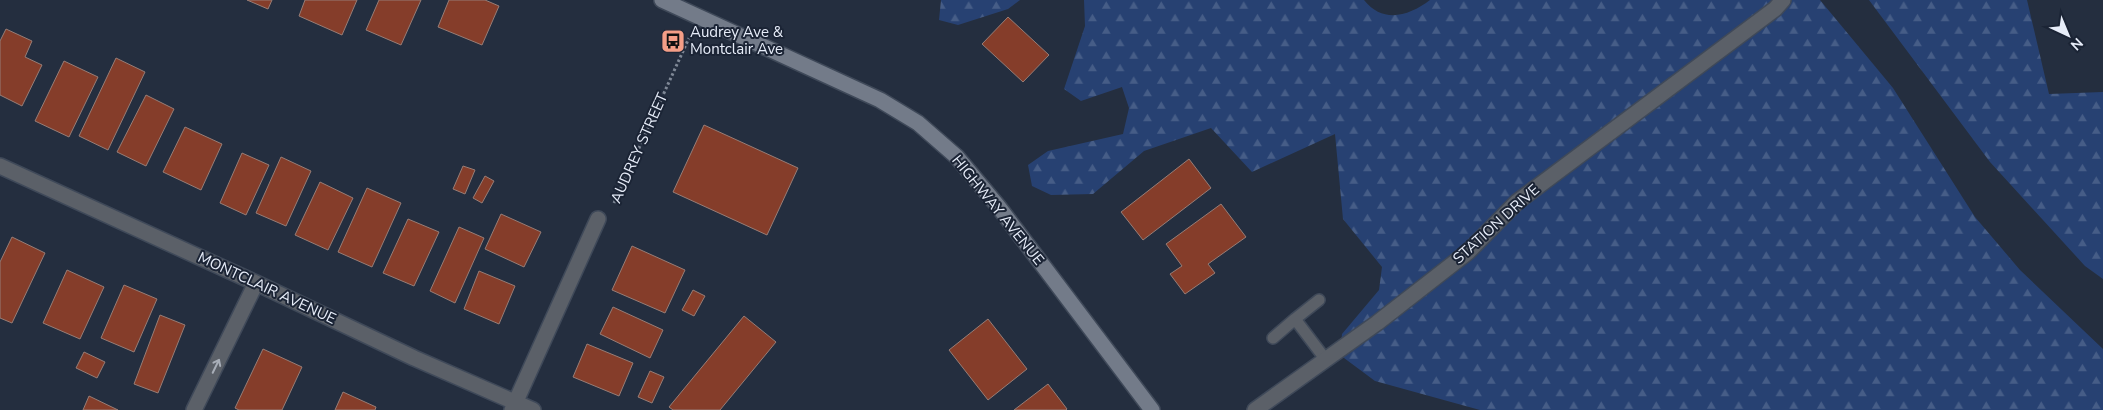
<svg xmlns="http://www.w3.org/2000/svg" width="2103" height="410" font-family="'Nunito Sans',sans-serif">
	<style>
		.forest { fill: url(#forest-firs) }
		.building { fill: #853d2a; stroke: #977d76 }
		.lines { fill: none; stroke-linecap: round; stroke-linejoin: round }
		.lane-casing { stroke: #3f4959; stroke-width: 14 }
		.street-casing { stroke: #3f4959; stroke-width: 18 }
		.secondary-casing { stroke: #3f4959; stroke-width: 18 }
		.path { stroke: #7f8896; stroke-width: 3; stroke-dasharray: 2.5 2.5; stroke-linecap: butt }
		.lane { stroke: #5b6068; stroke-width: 11 }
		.street { stroke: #5b6068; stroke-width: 15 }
		.secondary { stroke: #737b89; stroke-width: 15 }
		.oneway { stroke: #a8aeb8 }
		.labels { text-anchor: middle; stroke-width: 4; stroke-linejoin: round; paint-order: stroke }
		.poi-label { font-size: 15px; fill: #e7edf9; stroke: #1b2435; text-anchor: start }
		.street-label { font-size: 15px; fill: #e7edf9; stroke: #1b2435 }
	</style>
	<defs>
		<pattern id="forest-firs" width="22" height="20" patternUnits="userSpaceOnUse" patternTransform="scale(1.25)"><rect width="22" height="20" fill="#274172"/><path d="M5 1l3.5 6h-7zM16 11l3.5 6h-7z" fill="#465d87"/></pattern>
	</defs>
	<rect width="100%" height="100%" fill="#242e3f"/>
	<path class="forest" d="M941 0H1020L1008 9 958 25 939 20Z
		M1084 0H1364C1383 24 1409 16 1430 0H1820L1893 88 1975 217 2020 270 2103 349V410H1480L1375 381 1340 355 1342 334 1379 290 1382 267 1343 219 1335 134 1252 172 1211 128 1144 151 1093 194 1051 195 1032 186 1028 165 1048 151 1123 134 1129 108 1122 87 1081 101 1064 89 1085 26Z
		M1869 0H2027L2049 94 2103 92V279L2085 266 1990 162Z"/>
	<path class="building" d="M247 0H272L268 9Z
		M305 0H357L342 35 299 16Z
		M379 0H421L401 45 366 30Z
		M449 0H485L499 6 482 45 438 27Z
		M1008 17 1049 55 1023 82 982 44Z
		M6 29 32 41 25 57 42 65 22 106 0 95V41Z
		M116 58 145 72 108 150 79 136Z
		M64 61 98 77 69 137 35 121Z
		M146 95 174 109 146 166 117 152Z
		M704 125 798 168 767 235 673 192Z
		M185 127 222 144 201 190 163 172Z
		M242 153 269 165 246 215 220 203Z
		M281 157 311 171 286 226 256 213Z
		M1189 159 1211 188 1143 240 1121 212Z
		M463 166 475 170 465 194 453 189Z
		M485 176 494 181 482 203 473 198Z
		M320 182 353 198 328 250 295 235Z
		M367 188 401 203 372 267 338 252Z
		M1221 204 1246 237 1208 264 1215 273 1185 294 1170 274 1182 266 1166 244Z
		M501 214 541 232 524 267 485 249Z
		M408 219 439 232 414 286 383 273Z
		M459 227 484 238 455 303 430 291Z
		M12 237 45 253 12 323 0 318V262Z
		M632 246 685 270 665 313 612 290Z
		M67 270 104 287 80 339 43 323Z
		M479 271 515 286 499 324 464 309Z
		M124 285 157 299 134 352 101 338Z
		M693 290 705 296 694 316 682 310Z
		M613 307 663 330 650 358 600 334Z
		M160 315 185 325 158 393 134 384Z
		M744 316 776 342 720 410H673L669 407Z
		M988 319 1027 369 988 400 949 350Z
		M587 344 633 363 619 396 573 377Z
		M263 349 302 367 282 410H239L235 408Z
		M84 352 105 362 97 378 76 368Z
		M650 371 664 377 652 403 638 397Z
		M1048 384 1067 409 1066 410H1014Z
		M343 392 376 407 375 410H335Z
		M89 396 118 410H83Z"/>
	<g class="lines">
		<g class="lane-casing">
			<path id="lane" d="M1295 319 1319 300
				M1273 338 1295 319 1326 360"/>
		</g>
		<g class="street-casing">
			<path id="street" d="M0 166 256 283 414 358 533 410
				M194 410 256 283
				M512 410 598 219
				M1255 410 1377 323 1468 252 1517 202 1775 9 1783 0"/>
		</g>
		<g class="secondary-casing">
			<path id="secondary" d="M662 0 880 100 918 123 957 157 998 206 1152 410"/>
		</g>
		<path class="path" d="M614 203 689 38"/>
		<use href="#lane" class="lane"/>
		<use href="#street" class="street"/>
		<use href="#secondary" class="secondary"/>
	</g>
	<defs><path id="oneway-shaft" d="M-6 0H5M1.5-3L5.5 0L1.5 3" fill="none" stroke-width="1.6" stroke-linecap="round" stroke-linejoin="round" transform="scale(1.25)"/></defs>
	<use class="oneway" href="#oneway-shaft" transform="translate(216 366) rotate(-64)"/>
	<defs>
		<g id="bus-square" transform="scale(1.25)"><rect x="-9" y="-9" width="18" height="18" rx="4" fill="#f49e87" stroke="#1b2435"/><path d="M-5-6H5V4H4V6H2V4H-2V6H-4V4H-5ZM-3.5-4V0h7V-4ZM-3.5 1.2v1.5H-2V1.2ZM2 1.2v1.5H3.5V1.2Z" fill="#111"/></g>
	</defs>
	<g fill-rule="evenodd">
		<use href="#bus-square" x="673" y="41"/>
	</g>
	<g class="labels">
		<g class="poi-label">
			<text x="690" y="37">Audrey Ave &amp;<tspan x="690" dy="17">Montclair Ave</tspan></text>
		</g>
		<g class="street-label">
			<text transform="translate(639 148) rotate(-66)" y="5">AUDREY STREET</text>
			<text transform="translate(998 210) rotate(51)" y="5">HIGHWAY AVENUE</text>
			<text transform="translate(1496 224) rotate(-42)" y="5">STATION DRIVE</text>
			<text transform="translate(267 288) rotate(25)" y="5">MONTCLAIR AVENUE</text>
		</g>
	</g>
	<g transform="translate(2068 35) rotate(136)" stroke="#1b2435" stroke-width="4" paint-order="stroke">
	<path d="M0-4L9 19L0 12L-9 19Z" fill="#e7edf9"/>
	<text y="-8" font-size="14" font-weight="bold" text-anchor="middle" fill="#e7edf9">N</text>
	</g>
</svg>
